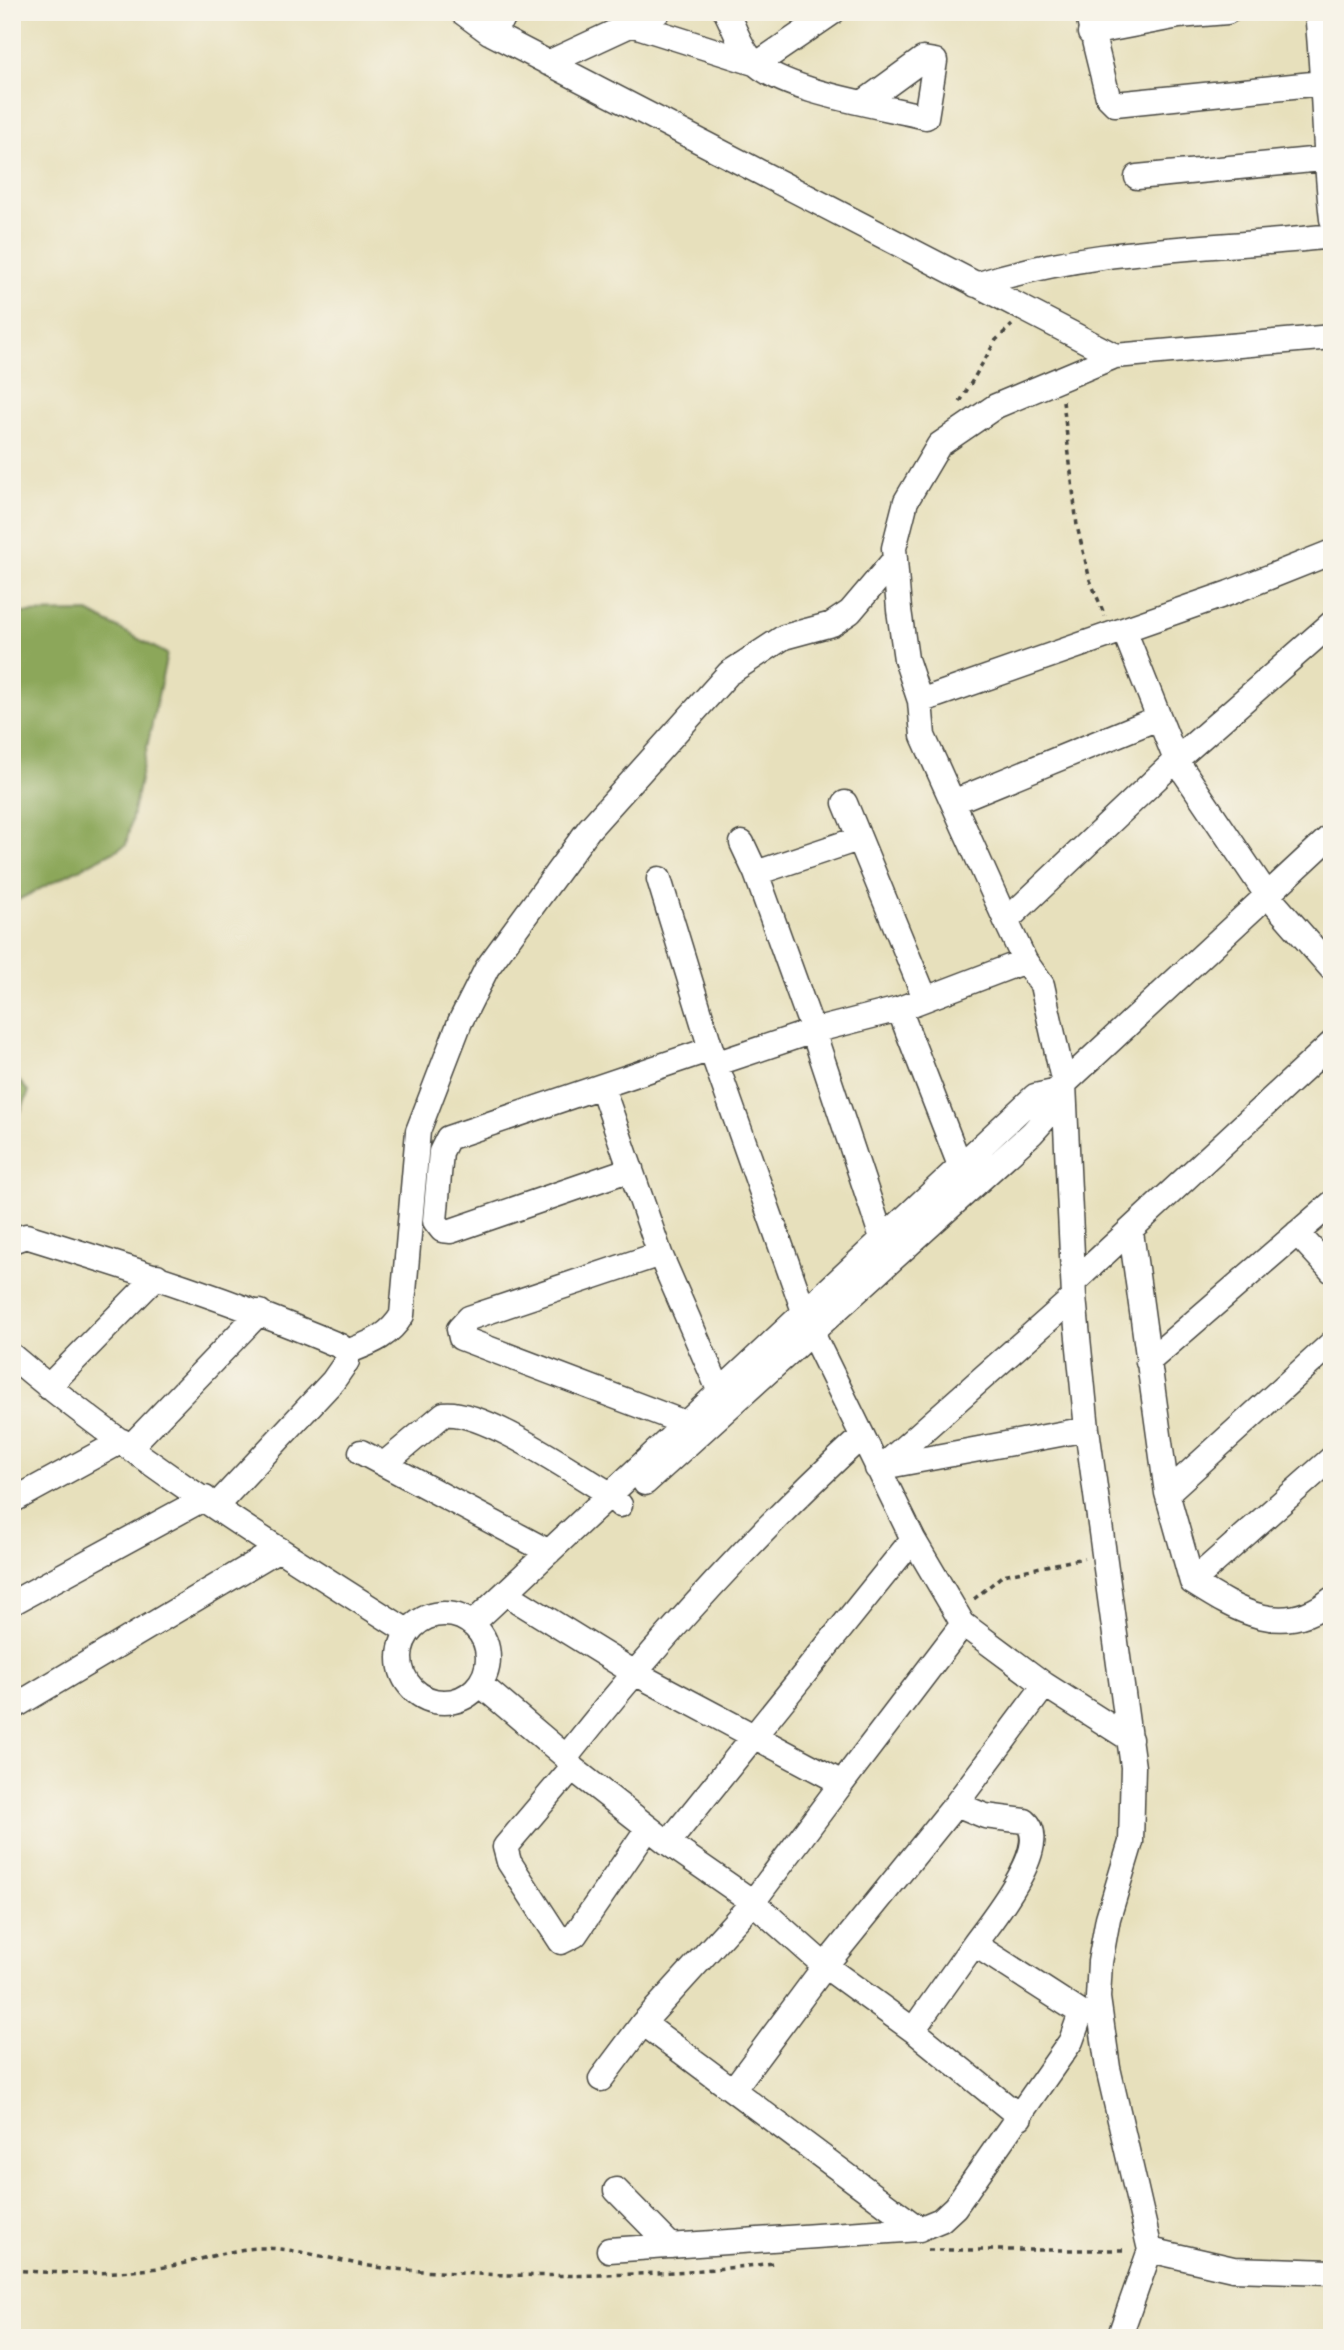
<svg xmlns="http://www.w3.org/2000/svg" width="1344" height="2350" font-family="'Patrick Hand',sans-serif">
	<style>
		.forest { fill: #8ca75a; stroke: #5c6942; stroke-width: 2 }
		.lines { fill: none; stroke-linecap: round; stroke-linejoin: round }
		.minor-casing { stroke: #474641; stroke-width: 27 }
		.path { stroke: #474641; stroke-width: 3.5; stroke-dasharray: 5 5; stroke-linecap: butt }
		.minor { stroke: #fff; stroke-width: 24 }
	</style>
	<rect width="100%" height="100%" fill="#f7f3e8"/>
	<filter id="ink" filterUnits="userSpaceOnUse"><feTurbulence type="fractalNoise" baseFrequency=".0143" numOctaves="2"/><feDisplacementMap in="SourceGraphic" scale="14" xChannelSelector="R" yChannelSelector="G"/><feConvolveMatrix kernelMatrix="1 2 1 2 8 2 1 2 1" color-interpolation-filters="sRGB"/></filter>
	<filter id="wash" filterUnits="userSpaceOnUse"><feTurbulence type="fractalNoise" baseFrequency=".00686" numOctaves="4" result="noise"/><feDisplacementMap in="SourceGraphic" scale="28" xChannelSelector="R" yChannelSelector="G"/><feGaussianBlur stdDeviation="1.57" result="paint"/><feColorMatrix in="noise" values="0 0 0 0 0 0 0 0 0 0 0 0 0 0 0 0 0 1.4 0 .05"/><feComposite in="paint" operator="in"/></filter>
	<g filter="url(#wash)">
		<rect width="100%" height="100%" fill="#e7e0bc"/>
		<path class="forest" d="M88 612 167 654 126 845 12 903V613Z
			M12 1073 29 1092 12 1132Z"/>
	</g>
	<g filter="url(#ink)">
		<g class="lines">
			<g class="minor-casing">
				<path id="minor" d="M462 12 489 32 1115 356
					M726 12C734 27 740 47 752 60 781 92 883 106 926 117L935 61 923 59 864 102
					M1087 12 1108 97 1115 104 1332 82
					M1317 12C1324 81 1324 150 1332 219
					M634 25 757 64 833 12
					M489 32 509 12
					M1090 33 1179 16 1227 12
					M548 63 658 12
					M1137 177 1332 158
					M976 285C1094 246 1210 250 1332 236
					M1124 630 1176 760 1267 895 1332 969
					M920 701 1229 593 1332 552
					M953 802 1158 718
					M845 803 925 998
					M742 843 756 873 813 1031 882 1238
					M756 873 858 839
					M659 879 711 1049 811 1331 913 1539 963 1624 1045 1685 1130 1739
					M1006 921 1176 760 1332 623
					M899 1009 961 1168
					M718 1063 813 1031 899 1009 1025 961
					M602 1087 660 1254
					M631 1169 451 1231 442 1230 435 1221 441 1152 448 1138 711 1049
					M1131 1232 1167 1493 1192 1582C1238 1611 1283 1639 1332 1599
					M1297 1233 1332 1271
					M12 1241 26 1236C133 1269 237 1302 340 1346L347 1352V1361L333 1381 216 1506
					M1074 1282 1332 1043
					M347 1352C370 1343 389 1337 402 1315L418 1131 460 1022 487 968 589 829 729 673 784 637 832 624 850 612 895 559
					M12 1356C134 1460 273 1546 407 1631
					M1148 1362 1332 1203
					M48 1387 157 1276
					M685 1423 461 1338 459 1329 469 1318 660 1254 719 1390
					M130 1447 260 1312
					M361 1452 549 1552
					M384 1464 444 1414C483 1409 574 1473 610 1494L620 1505
					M882 1467 1074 1297
					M877 1468 1087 1429
					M645 1483 1032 1133 1049 1114 1054 1092
					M1167 1493 1332 1343
					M12 1501 122 1441
					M1192 1582 1332 1458
					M518 1601 633 1672 842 1783 753 1902 643 2023 919 2229
					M12 1603 205 1498
					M400 1658a44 44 0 1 1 88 0a44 44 0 1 1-88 0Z
					M472 1624 1035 1096 1054 1092 1064 1084 1332 835
					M480 1684 566 1757 572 1768 668 1843 753 1902 825 1966 913 2030 1020 2117
					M12 1708 279 1549
					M566 1757C656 1643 754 1535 861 1437
					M572 1768 505 1847 509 1862 561 1942 575 1935 648 1828
					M842 1783 963 1624
					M956 1804 1045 1685
					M668 1843 913 1539
					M601 2079 643 2023
					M733 2090 825 1966 956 1804 985 1816 1025 1821C1054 1845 989 1923 974 1944
					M616 2190 671 2246
					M609 2250 919 2229 941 2220 955 2207 1071 2041 1081 2013 974 1944 913 2030
					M1150 2250 1233 2269 1332 2272
					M1119 2338 1150 2250 1108 2068 1098 1998 1100 1962 1108 1918 1131 1842 1133 1767 1087 1429 1074 1297 1064 1084 1042 985 1025 961 1006 921 923 736 920 701 906 659 899 610 894 548 906 501 939 445 996 406 1115 356 1332 337"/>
			</g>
			<path class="path" d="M1063 401 1077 526 1090 580 1105 616
				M960 402 996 340 1012 325
				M974 1599 1003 1575 1084 1558
				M928 2250H1127
				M12 2270C64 2274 113 2275 165 2267 198 2262 229 2248 264 2248 307 2249 350 2266 394 2269 521 2279 647 2278 774 2263"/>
			<use href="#minor" class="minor"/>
		</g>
	</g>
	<rect width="1344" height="2350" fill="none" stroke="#f7f3e8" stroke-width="42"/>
</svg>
